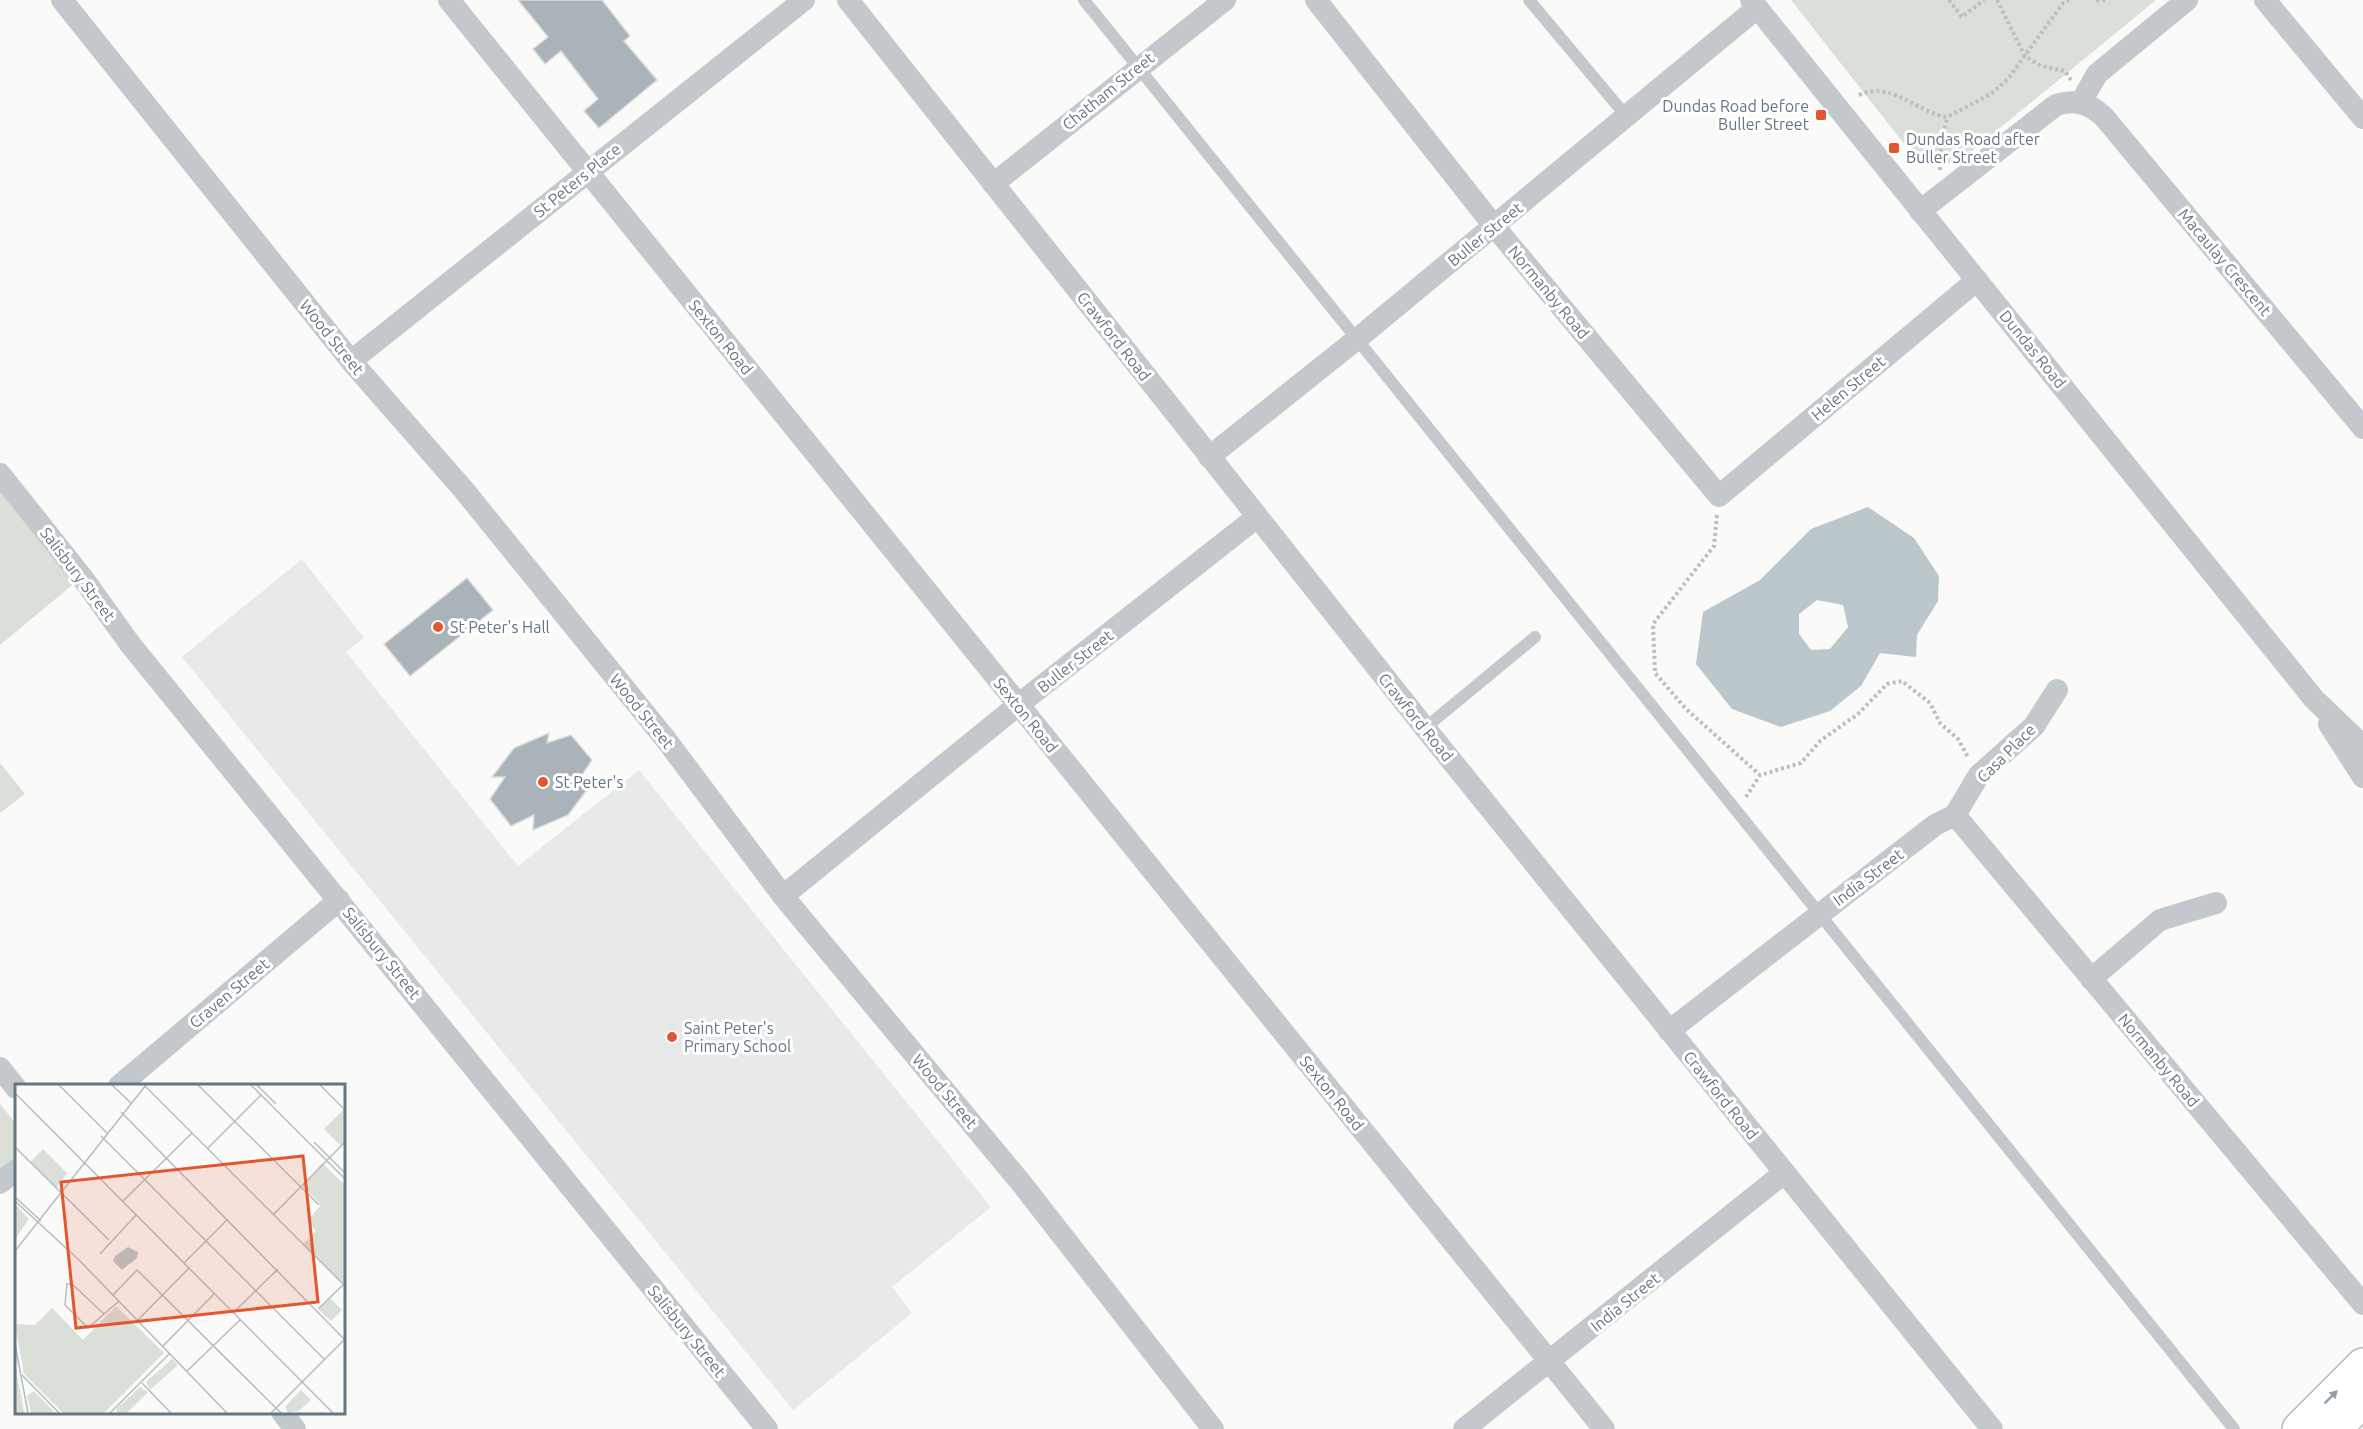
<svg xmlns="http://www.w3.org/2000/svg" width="2363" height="1429" font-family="Ubuntu,sans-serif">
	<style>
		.built { fill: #e8e9e9 }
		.green { fill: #dadfd7 }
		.water { fill: #bbc7cb; fill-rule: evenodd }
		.building { fill: #aab3b9; stroke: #dcdcda; stroke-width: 1.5 }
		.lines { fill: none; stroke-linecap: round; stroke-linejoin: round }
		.primary-casing { stroke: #b5babe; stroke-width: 36 }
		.path { stroke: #bbbfc2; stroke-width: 4; stroke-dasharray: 3 3; stroke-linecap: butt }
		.service { stroke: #c3c8cc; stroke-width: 12 }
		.minor { stroke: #c3c8cc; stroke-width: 22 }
		.primary { stroke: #fff; stroke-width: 33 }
		.oneway { fill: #939fa8 }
		.poi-dot { fill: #e4572e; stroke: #fff; stroke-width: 2 }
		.labels { text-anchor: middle; stroke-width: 6; stroke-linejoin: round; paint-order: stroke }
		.street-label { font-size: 16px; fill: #657683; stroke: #fff }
		.poi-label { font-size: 16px; fill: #657683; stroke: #fff; text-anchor: start }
		.inset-road { fill: none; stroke: #b5bdc2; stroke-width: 1.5 }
		.view { fill: #e4572e; fill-opacity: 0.15; stroke: #e4572e; stroke-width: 3 }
		.inset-edge { fill: none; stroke: #657683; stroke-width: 3 }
	</style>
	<rect width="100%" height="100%" fill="#fafaf8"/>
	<path class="built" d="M302 559 364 638 346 652 518 866 639 770 991 1207 892 1287 912 1313 793 1410 182 657Z"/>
	<path class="green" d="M1791 0H2156L1956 164 1916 159Z
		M0 474 82 577 0 645Z
		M0 763 25 794 0 813Z
		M0 1104 16 1124V1158L0 1173Z"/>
	<path class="water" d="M1868 507 1914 538 1939 576 1938 601 1917 635 1916 657 1880 653 1861 686 1830 711 1781 727 1732 709 1696 664 1703 612 1760 580 1811 529ZM1817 600 1843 605 1848 627 1830 649 1811 650 1799 634V614Z"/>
	<path class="building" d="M518 0H602L630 36 624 41 657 80 599 128 584 111 598 99 561 51 545 64 533 49 548 37Z
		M467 578 493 610 410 676 384 644Z
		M549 733 547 743 571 735 592 760 578 781 592 783 568 815 533 830 534 815 511 826 490 799 505 777H492L514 748Z"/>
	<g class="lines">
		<g class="primary-casing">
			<path id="primary" d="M2299 1429 2363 1365
				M2334 1429 2363 1401"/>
		</g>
		<path class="path" d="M1949 0 1962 17 1984 0
			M1997 0 2025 56 2041 66 2065 71 2071 80
			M2096 0H2106
			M1859 95C1891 80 1916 112 1947 117L1991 94 2008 79 2063 3 2069 0
			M1940 170V154L1947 117
			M1717 515 1714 546 1653 624 1655 673 1686 709 1760 775
			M1746 797 1760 775 1801 763 1820 741 1858 714 1887 684 1902 681 1930 703 1940 723 1958 739 1968 757"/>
		<path class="service" d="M1084 0 2234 1429
			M1529 0 1627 117
			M1425 728 1535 637"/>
		<path class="minor" d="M62 0 351 361 463 489 667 741 783 896 1022 1184 1213 1429
			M449 0 1604 1429
			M848 0 1425 728 1992 1429
			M1316 0 1494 226 1719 496 1977 280
			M1751 0 2314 699 2363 746
			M2265 0 2363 118
			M2081 102 2097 74 2187 0
			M993 184 1225 0
			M1920 211 2056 105C2076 99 2089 103 2104 117L2363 428
			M351 361 804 0
			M1209 457 1357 339 1757 8
			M0 474 82 577 130 644 767 1429
			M2329 724 2363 777
			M1955 815 2363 1304
			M1955 815 1979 775 2034 726 2057 690
			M783 896 1018 705 1257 517
			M2091 979 2160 920 2216 903
			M1669 1031 1935 825 1955 815
			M0 1068 16 1088
			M119 1086 339 900
			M0 1183 16 1170
			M282 1412 295 1429
			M1464 1429 1784 1173"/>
		<use href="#primary" class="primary"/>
	</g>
	<defs><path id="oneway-solid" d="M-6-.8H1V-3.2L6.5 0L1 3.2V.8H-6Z" transform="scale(1.5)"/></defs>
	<use class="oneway" href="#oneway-solid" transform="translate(2331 1397) rotate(-45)"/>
	<g class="poi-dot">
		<rect x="1815" y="109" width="12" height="12" rx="3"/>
		<rect x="1888" y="142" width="12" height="12" rx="3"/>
		<circle cx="438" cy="627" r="6"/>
		<circle cx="543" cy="782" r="6"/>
		<circle cx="672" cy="1037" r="6"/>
	</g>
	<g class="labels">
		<g class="street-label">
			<text transform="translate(1108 91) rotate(-39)" y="6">Chatham Street</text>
			<text transform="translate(577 180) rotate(-39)" y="6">St Peters Place</text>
			<text transform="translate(1485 234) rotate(-39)" y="6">Buller Street</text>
			<text transform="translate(2225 262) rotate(50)" y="6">Macaulay Crescent</text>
			<text transform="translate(1549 292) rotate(50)" y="6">Normanby Road</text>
			<text transform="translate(1114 336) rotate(52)" y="6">Crawford Road</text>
			<text transform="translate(332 337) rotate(51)" y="6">Wood Street</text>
			<text transform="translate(721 337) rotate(51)" y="6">Sexton Road</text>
			<text transform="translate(2033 349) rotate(51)" y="6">Dundas Road</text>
			<text transform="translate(1848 388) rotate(-40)" y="6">Helen Street</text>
			<text transform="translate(78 574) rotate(53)" y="6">Salisbury Street</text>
			<text transform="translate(1075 661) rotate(-38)" y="6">Buller Street</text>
			<text transform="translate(642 711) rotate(51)" y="6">Wood Street</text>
			<text transform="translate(1026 715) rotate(51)" y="6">Sexton Road</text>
			<text transform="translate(1416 717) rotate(51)" y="6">Crawford Road</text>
			<text transform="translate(2006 753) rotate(-45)" y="6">Casa Place</text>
			<text transform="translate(1868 877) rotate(-37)" y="6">India Street</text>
			<text transform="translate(382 953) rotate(51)" y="6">Salisbury Street</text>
			<text transform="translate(229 993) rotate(-40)" y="6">Craven Street</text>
			<text transform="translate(2159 1060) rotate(50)" y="6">Normanby Road</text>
			<text transform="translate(945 1091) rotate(50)" y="6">Wood Street</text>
			<text transform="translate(1332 1093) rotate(51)" y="6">Sexton Road</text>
			<text transform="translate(1721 1095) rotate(51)" y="6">Crawford Road</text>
			<text transform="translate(1625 1302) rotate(-39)" y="6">India Street</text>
			<text transform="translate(687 1331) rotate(51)" y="6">Salisbury Street</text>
		</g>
		<g class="poi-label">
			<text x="1809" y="112" text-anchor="end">Dundas Road before<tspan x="1809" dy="18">Buller Street</tspan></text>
			<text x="1906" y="145">Dundas Road after<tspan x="1906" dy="18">Buller Street</tspan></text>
			<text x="450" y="633">St Peter's Hall</text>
			<text x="555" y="788">St Peter's</text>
			<text x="684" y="1034">Saint Peter's<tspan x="684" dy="18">Primary School</tspan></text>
		</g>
	</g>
	<g transform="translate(15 1084)">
		<rect width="330" height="330" fill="#fafaf8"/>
		<path d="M329 25 330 58 326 62 309 45ZM28 65 52 89 41 104 15 78ZM307 79 330 101V202L288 160 301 147 292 137 306 121 287 102ZM0 120 14 135 0 155ZM315 214 327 226 316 237 303 225ZM101 222 149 269 89 329H48L9 290 0 240 20 241 37 224 68 256ZM157 275 163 281 135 306 131 298ZM0 280 6 311 9 329H0ZM125 303 133 308 112 329H102L101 325ZM286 306 296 316 284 327 273 329 270 323ZM19 307 40 329H16L12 312Z" fill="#dadfd7"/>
		<path d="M113 163 123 168 122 174 107 186 98 177 100 172Z" fill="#bbc7cb"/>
		<path class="inset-road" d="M44 1 92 49M97 1 116 19M129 1 330 202M183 1 304 121M236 1 330 95M242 1 261 20M305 1 330 26M0 9 318 329M106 28 330 256M86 52 310 276M299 58 330 89M0 63 94 156M193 64 246 11M0 113 26 137M0 117 64 176 212 329M108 117 177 49M259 130 330 58M0 167 131 1M85 170 121 131M169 179 213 135M98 211 122 186 266 329M303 225 328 201M218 229 263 185M89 230 57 200H52L50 221 73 244 104 217M123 236 174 184M0 260 13 329M148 262 199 210M172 287 225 236M7 291 44 329M127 299 156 329M95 329 154 270M256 329 329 256"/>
		<path class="view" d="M288 72 303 218 61 244 46 98Z"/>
		<rect width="330" height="330" class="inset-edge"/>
	</g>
</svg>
